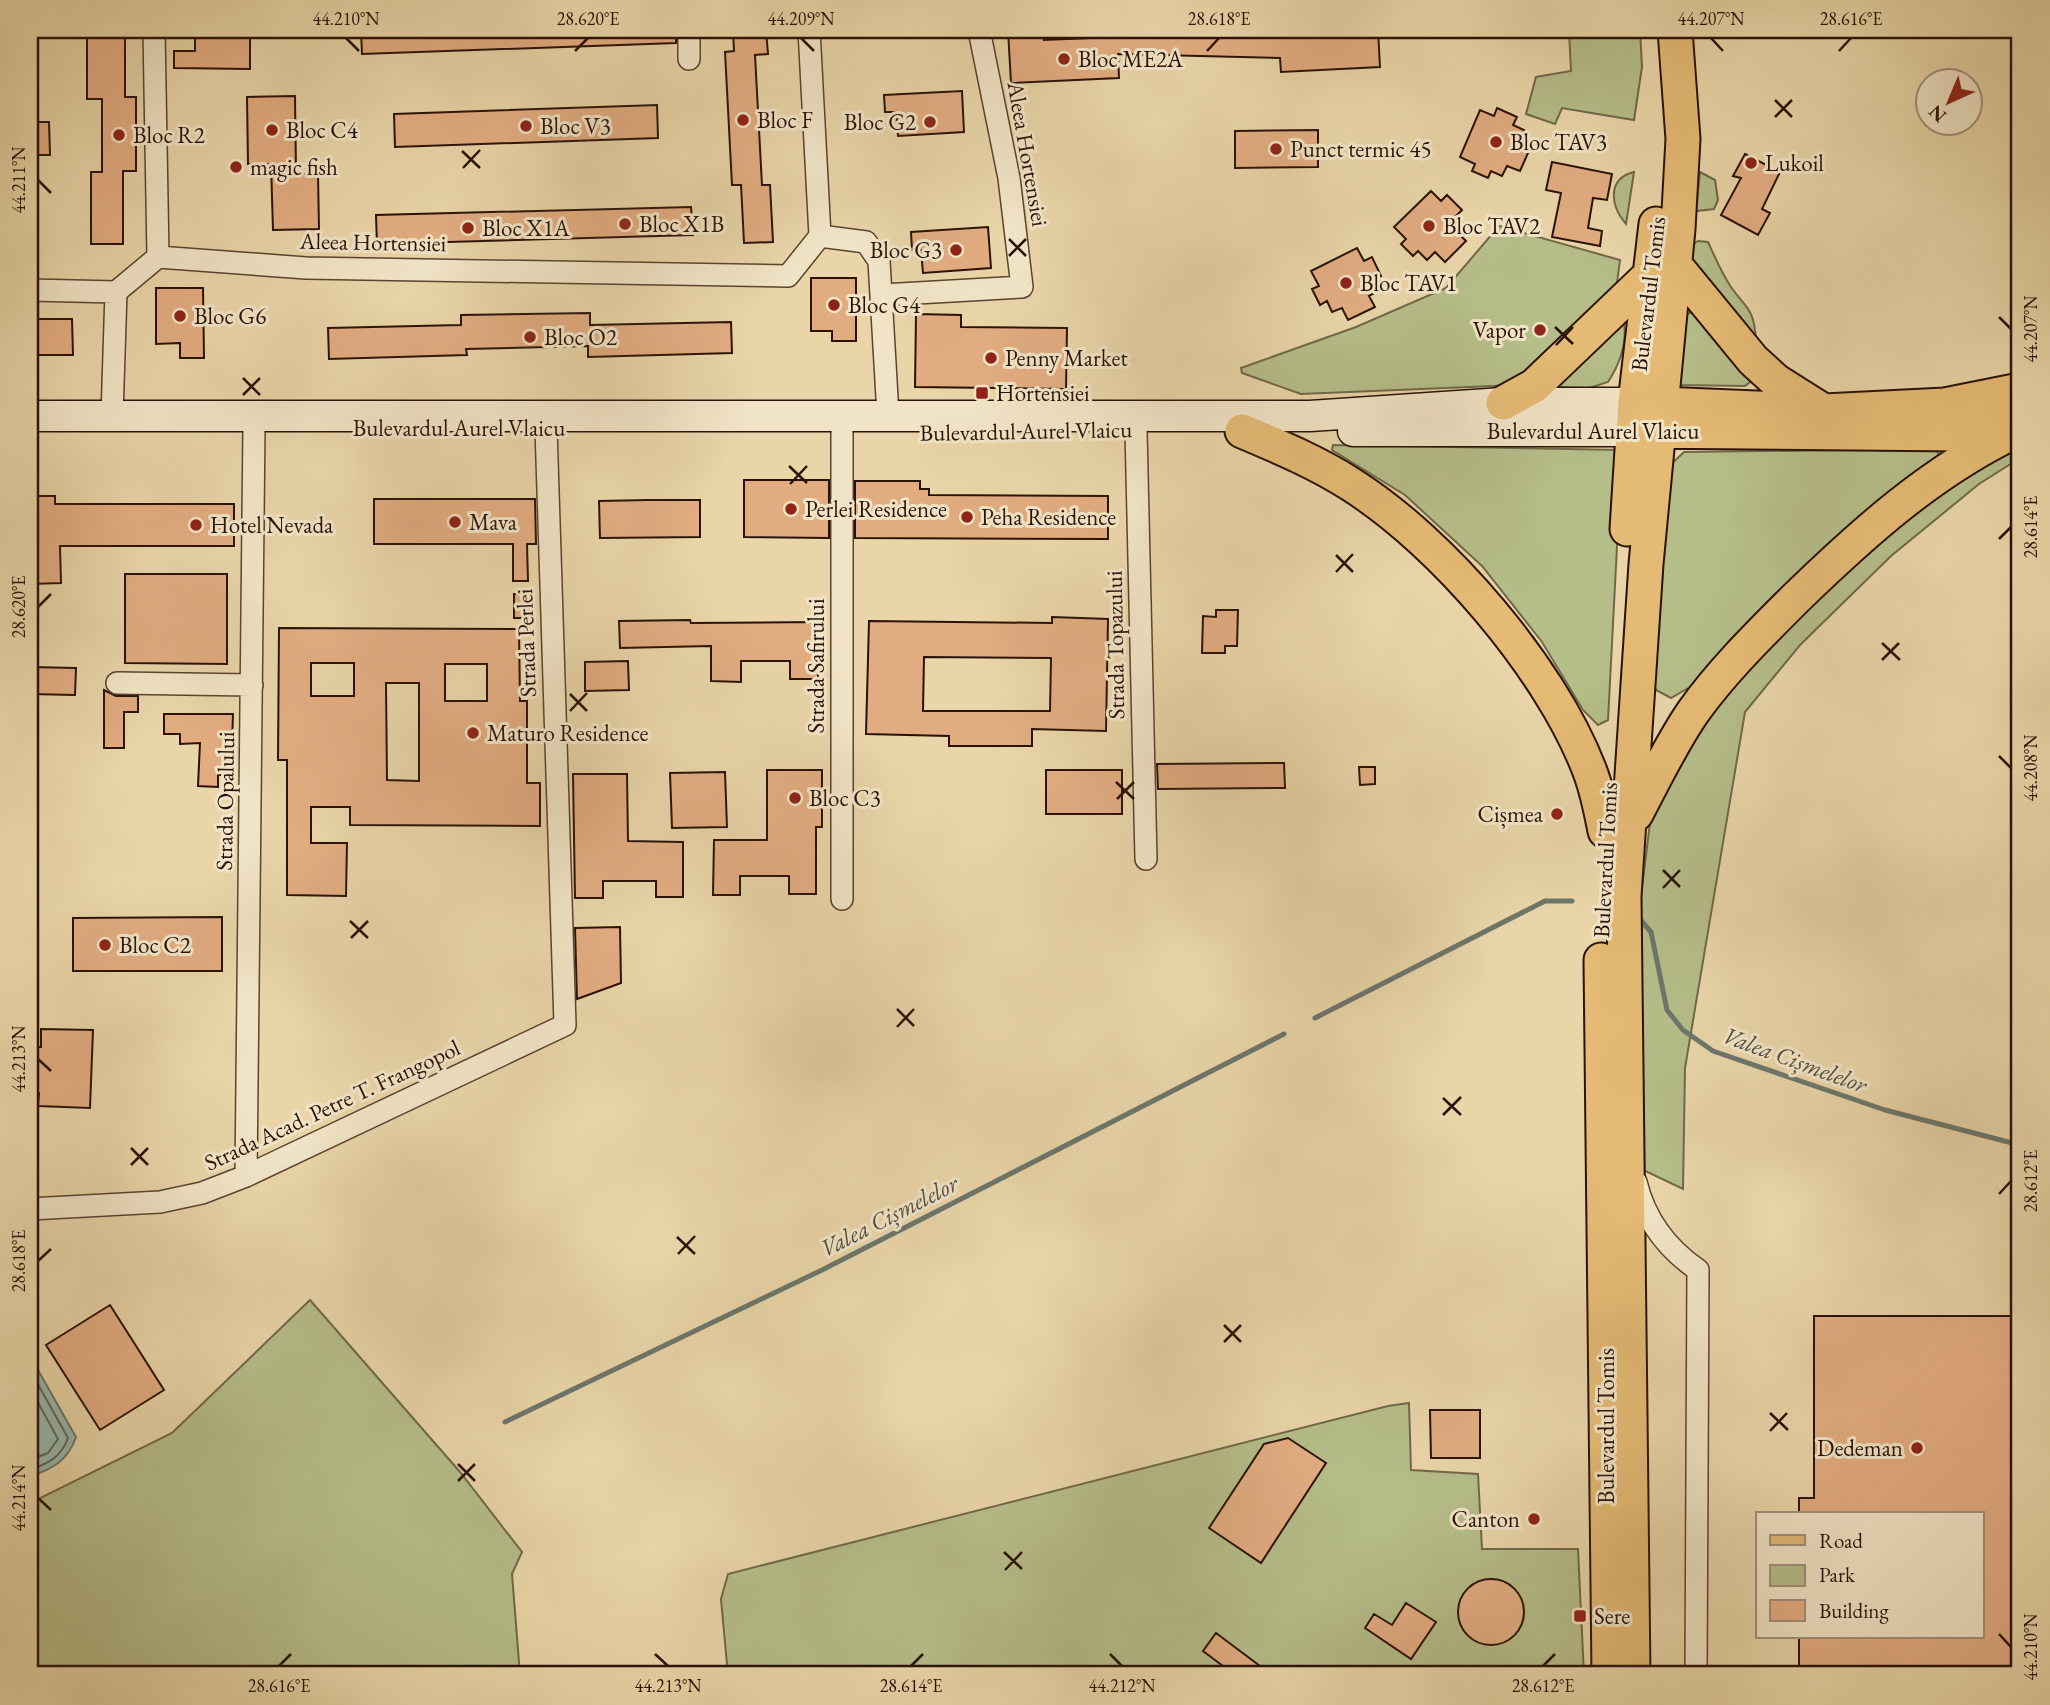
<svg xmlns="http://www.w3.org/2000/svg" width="2050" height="1705" font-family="'EB Garamond',serif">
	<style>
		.green { fill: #b5bd89; stroke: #706848; stroke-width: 2 }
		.water { fill: #98b8ad; stroke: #6c766b; stroke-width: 2 }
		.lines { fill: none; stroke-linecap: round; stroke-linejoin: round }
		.shore { stroke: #61655a; stroke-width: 2 }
		.stream { stroke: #6c766b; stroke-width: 5 }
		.building { fill: #e2ac81; stroke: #2a1208; stroke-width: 2; fill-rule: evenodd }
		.street-casing { stroke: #5a4330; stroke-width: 24 }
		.secondary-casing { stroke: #2a1208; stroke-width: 33 }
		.primary-casing { stroke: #2a1208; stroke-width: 37 }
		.street { stroke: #f1e4c6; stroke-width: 21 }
		.secondary { stroke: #f1e4c6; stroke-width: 30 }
		.primary { stroke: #e4ba74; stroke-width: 33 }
		.ticks { fill: none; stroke: #2a1208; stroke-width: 2.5 }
		.poi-dot { fill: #8f2418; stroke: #f1e4c6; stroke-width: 2.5 }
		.labels { text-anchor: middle; stroke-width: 6; stroke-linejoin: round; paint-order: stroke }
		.poi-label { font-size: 23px; fill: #2a1208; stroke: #f1e4c6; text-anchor: start }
		.street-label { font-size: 23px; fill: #2a1208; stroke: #f1e4c6 }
		.water-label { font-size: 24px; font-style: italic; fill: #504c42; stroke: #f1e4c6 }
		.neatline { fill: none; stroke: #2a1208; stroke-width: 2.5 }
		.ticks-label { font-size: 18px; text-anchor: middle; fill: #2a1208 }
	</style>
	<rect width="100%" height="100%" fill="#e9d5a8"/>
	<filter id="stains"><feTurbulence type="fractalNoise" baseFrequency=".00286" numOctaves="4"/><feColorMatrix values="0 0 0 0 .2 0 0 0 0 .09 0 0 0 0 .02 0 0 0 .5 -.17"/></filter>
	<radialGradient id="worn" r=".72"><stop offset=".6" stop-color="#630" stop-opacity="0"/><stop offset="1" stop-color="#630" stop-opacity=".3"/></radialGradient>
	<path class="green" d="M1569 30H1640L1642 67 1634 120 1562 108 1555 124 1526 114 1536 77 1571 71Z
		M1634 172 1626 224C1611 207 1606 179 1634 172Z
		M1700 172 1715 180 1718 200 1714 209 1696 211Z
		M1499 226 1620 260 1615 298 1517 385 1301 394 1242 373 1241 368 1356 327 1446 288Z
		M1698 241 1708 242C1715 257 1722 274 1731 287 1748 311 1754 308 1756 341L1690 257 1691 245Z
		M1694 311 1750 377V382L1745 386 1679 385 1685 315Z
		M1617 323H1624C1627 344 1619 365 1608 382L1589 388 1547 387Z
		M1333 445 1622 450 1608 720 1598 725 1583 710 1542 642 1482 566 1405 495 1332 450Z
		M2020 445V458L1979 484 1891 556 1800 645 1745 712 1685 1068 1683 1189 1637 1167V930L1651 814 1722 690 1874 535Z
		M1937 449 1939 458 1761 614 1690 687 1671 698 1656 690 1652 678 1667 468 1684 452Z
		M310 1300 460 1472 522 1552 512 1574 520 1675H30V1503L172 1433Z
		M1409 1403 1411 1470 1478 1474 1482 1549H1578L1584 1675H728L721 1599 728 1574 1388 1406Z"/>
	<path class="water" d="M30 1356 76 1437C67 1462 53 1468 30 1477Z"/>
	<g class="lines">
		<path class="shore" d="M30 1370 68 1438C61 1458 48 1463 30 1470
			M30 1388 58 1439 48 1453 30 1460"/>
		<path class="stream" d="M1638 917 1651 932 1667 1010 1683 1030 1713 1051 1885 1110 2020 1145
			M1315 1018 1545 901H1572
			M505 1422 822 1270 1284 1034"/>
	</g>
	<path class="building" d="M87 30H125V97H136V171H123V244H91V172H102V99H87Z
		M195 30H250V69L174 68V51H195Z
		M361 30H676V43L362 54Z
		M733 30H766L768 54 755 55 762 185H770L773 242 744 243 741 185H732L725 52 734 51Z
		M1008 30H1043L1044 40 1139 36V30H1256V32L1378 30 1380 67 1281 72 1280 58 1118 54 1119 78 1011 83Z
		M962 91 964 132 898 136 896 112H885L884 95Z
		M295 96 296 174H318L319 229 273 230 271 164H248L247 97Z
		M657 105 658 138 395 147 394 114Z
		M1497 108 1517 117 1513 125 1524 130 1521 139 1532 144 1520 171 1507 166 1502 176 1491 171 1488 178 1472 171 1475 164 1460 157 1480 110 1494 116Z
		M30 122H49L50 155H30Z
		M1318 130V167L1235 168V131Z
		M1745 154 1780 172 1762 209 1770 213 1758 235 1721 215 1741 178 1733 176Z
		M1552 162 1612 174 1607 200 1593 198 1588 228 1602 231 1600 246 1552 237 1561 193 1546 190Z
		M1431 191 1441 201 1447 195 1462 210 1456 216 1465 225 1457 232 1466 241 1445 262 1435 252 1427 260 1418 251 1413 256 1401 244 1406 239 1394 227Z
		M691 207 693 235 377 244 376 215Z
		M988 227 991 268 923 273 921 250H912L911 232Z
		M1357 248 1364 261 1372 257 1381 276 1373 280 1378 291 1369 296 1375 307 1348 320 1342 308 1332 312 1327 301 1320 305 1312 289 1319 286 1311 271Z
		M811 278H856V341H832V331H811Z
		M156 288H203L204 358H180V343L156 344Z
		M590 313V325L731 322 732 353 588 357V346L466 349 467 355 329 359 328 328 461 325V315Z
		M916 314 961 315V327L1067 328 1066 389 915 387Z
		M30 319H72L73 355H30Z
		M744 480H829V538L744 537Z
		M855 481H920V489H929V495L1108 496V539L855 538Z
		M30 496H55V504H234V546H60L61 583 30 584Z
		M374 499H535L536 544H527L528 581H513V544H374Z
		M648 500H700V537L600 538 599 501Z
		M125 574H227V664L125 663Z
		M514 594H529V618H514Z
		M1216 610H1238L1237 646H1225V653H1202L1203 616 1216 617Z
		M1052 617 1108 619 1106 731 1032 729V746H949V736L866 734 869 621 1052 623ZM924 657 1051 658 1050 711H923Z
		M690 620 691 623 818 622V679H790V661H741V682L711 681V646L620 648 619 621Z
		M279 628 519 629 520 701H527V783H540V826L350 825V807H311V843H347L346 896 287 895V760H278ZM311 663H354V696H311ZM445 664H487V701H445ZM386 683H419V781L387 780Z
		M628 661 629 690 585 691V662Z
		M30 667 76 668 75 695 30 694Z
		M104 690 116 696H138V712H124V748H104Z
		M164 714H233L231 775H218V787L198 786 200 743 180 744V734H164Z
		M1284 763 1285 788 1158 789 1157 764Z
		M1359 767H1375V784L1360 785Z
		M767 770H822V827H816V894H789V876H740V895H713L714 840H767Z
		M1046 770H1122V814H1046Z
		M725 772 727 827 672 828 670 773Z
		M573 774H627L628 841 683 842V897H656V881H603V898H575Z
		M222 917V971H73V918Z
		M620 927 621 983 577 999 575 928Z
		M41 1029 93 1030 90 1108 38 1106 39 1093H30V1047H41Z
		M110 1305 164 1390 100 1430 46 1345Z
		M1814 1316H2020V1675H1799V1637H1982V1514H1799V1498H1814Z
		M1430 1410H1480V1458H1431Z
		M1288 1438 1326 1463 1261 1563 1209 1528 1264 1444Z
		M1458 1612a33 33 0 1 1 66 0a33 33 0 1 1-66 0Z
		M1406 1603 1436 1622 1411 1659 1365 1628 1374 1614 1392 1625Z
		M1216 1633 1272 1675H1235L1203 1651Z"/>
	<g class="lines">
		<g class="street-casing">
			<path id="street" d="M689 30V59
				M809 30 820 236
				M158 257 306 268 788 276 820 236 866 242 879 261 888 415
				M30 290 116 292
				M882 295 1022 287 1009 178 979 30
				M112 416 116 292 158 257 154 30
				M1136 430 1146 859
				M842 432V899
				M117 683 252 685
				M246 1176 254 426
				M1636 1182C1645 1220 1666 1248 1698 1270L1696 1675
				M30 1209 160 1202 202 1193 246 1176 565 1025 546 428"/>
		</g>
		<g class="secondary-casing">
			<path id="secondary" d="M30 416H1310L1503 403H1635
				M1353 431H1633"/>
		</g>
		<g class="primary-casing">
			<path id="primary" d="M1675 265 1753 360 1776 381 1822 410
				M1503 403 1534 386 1651 274
				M1638 403 1824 411 1945 405 2020 390
				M1242 431C1280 447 1318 463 1352 485 1443 543 1550 668 1589 769 1597 789 1601 810 1605 831
				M1635 431 1957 434 2010 419
				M1627 529 1635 403 1656 224
				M1636 814C1654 780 1671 744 1693 712 1723 670 1760 634 1796 598 1864 532 1934 469 2020 429
				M1601 960 1609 1675
				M1633 1675 1624 896 1646 564 1678 229 1683 139 1675 30"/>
		</g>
		<use href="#street" class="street"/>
		<use href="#secondary" class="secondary"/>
		<use href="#primary" class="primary"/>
	</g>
	<path class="ticks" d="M346 38 359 51M801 38 814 51M1711 38 1723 51M575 51 588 38M1207 51 1219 38M1839 51 1851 38M1775 100 1792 117M1775 117 1792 100M462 151 480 168M463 168 480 150M38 180 51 193M1009 239 1026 256M1009 256 1026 239M1999 317 2011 329M1555 327 1573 344M1556 345 1573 327M243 378 260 395M243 395 260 378M789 466 807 483M790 484 807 466M1999 539 2011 527M1336 555 1353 572M1336 572 1353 554M38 607 51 594M1882 643 1900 660M1882 660 1899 643M570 694 587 711M570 711 587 693M1999 756 2011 768M1116 782 1134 799M1117 799 1134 782M1663 870 1680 887M1663 888 1680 870M350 921 368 938M351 938 368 921M897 1009 914 1026M897 1027 914 1009M38 1059 51 1071M1443 1098 1461 1115M1443 1115 1461 1097M131 1148 148 1165M131 1165 148 1148M1999 1194 2011 1181M677 1237 695 1254M678 1254 695 1236M38 1261 51 1249M1224 1325 1241 1342M1224 1342 1241 1325M1770 1413 1788 1430M1770 1431 1787 1413M458 1464 475 1481M458 1481 475 1464M38 1498 51 1510M1004 1552 1022 1569M1005 1570 1022 1552M1999 1634 2011 1647M655 1654 668 1666M1110 1654 1122 1666M279 1666 291 1654M911 1666 923 1654M1543 1666 1555 1654"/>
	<g class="poi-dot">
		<circle cx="1064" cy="59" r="7"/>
		<circle cx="743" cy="120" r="7"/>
		<circle cx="930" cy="122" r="7"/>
		<circle cx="526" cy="126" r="7"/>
		<circle cx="272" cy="130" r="7"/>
		<circle cx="119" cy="135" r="7"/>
		<circle cx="1496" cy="142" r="7"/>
		<circle cx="1276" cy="149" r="7"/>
		<circle cx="1751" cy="163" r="7"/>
		<circle cx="236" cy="167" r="7"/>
		<circle cx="625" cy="224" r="7"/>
		<circle cx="1429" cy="226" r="7"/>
		<circle cx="468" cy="228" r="7"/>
		<circle cx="956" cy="250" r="7"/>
		<circle cx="1346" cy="283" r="7"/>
		<circle cx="834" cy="305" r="7"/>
		<circle cx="180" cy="316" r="7"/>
		<circle cx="1540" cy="330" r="7"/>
		<circle cx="530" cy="337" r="7"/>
		<circle cx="991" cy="358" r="7"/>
		<rect x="975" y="386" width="14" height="14" rx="3.5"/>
		<circle cx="791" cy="509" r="7"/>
		<circle cx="967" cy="517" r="7"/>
		<circle cx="455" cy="522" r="7"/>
		<circle cx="196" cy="525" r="7"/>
		<circle cx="473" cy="733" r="7"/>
		<circle cx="795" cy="798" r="7"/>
		<circle cx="1557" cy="814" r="7"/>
		<circle cx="105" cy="945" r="7"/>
		<circle cx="1917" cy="1448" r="7"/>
		<circle cx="1534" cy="1519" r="7"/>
		<rect x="1573" y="1609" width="14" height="14" rx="3.5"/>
	</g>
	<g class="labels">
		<g class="poi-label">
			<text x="1078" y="67">Bloc ME2A</text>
			<text x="757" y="128">Bloc F</text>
			<text x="916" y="130" text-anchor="end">Bloc G2</text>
			<text x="540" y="134">Bloc V3</text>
			<text x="286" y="138">Bloc C4</text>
			<text x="133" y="143">Bloc R2</text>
			<text x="1510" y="150">Bloc TAV3</text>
			<text x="1290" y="157">Punct termic 45</text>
			<text x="1765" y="171">Lukoil</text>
			<text x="250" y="175">magic fish</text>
			<text x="639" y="232">Bloc X1B</text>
			<text x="1443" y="234">Bloc TAV2</text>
			<text x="482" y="236">Bloc X1A</text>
			<text x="942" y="258" text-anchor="end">Bloc G3</text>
			<text x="1360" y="291">Bloc TAV1</text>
			<text x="848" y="313">Bloc G4</text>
			<text x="194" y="324">Bloc G6</text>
			<text x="1526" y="338" text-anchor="end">Vapor</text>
			<text x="544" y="345">Bloc O2</text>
			<text x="1005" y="366">Penny Market</text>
			<text x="996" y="401">Hortensiei</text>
			<text x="805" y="517">Perlei Residence</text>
			<text x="981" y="525">Peha Residence</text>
			<text x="469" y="530">Mava</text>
			<text x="210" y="533">Hotel Nevada</text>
			<text x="487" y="741">Maturo Residence</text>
			<text x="809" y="806">Bloc C3</text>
			<text x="1543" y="822" text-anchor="end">Cișmea</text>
			<text x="119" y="953">Bloc C2</text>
			<text x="1903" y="1456" text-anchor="end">Dedeman</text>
			<text x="1520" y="1527" text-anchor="end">Canton</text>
			<text x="1594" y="1624">Sere</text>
		</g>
		<g class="street-label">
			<text transform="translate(1028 154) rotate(80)" y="8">Aleea Hortensiei</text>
			<text transform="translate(373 242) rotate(1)" y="8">Aleea Hortensiei</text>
			<text transform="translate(1648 294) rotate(-83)" y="8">Bulevardul Tomis</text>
			<text x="459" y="436">Bulevardul Aurel Vlaicu</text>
			<text transform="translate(1026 431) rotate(-1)" y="8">Bulevardul Aurel Vlaicu</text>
			<text x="1593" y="439">Bulevardul Aurel Vlaicu</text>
			<text transform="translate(526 643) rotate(-92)" y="8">Strada Perlei</text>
			<text transform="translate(1115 645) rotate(-91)" y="8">Strada Topazului</text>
			<text transform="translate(816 666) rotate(-90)" y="8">Strada Safirului</text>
			<text transform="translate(225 801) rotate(-89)" y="8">Strada Opalului</text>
			<text transform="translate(1605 860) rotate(-87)" y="8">Bulevardul Tomis</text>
			<text transform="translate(332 1105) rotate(-25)" y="8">Strada Acad. Petre T. Frangopol</text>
			<text transform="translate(1606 1426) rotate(-90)" y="8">Bulevardul Tomis</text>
		</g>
		<g class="water-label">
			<text transform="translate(1795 1060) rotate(20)" y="8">Valea Cișmelelor</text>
			<text transform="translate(889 1216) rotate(-27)" y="8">Valea Cișmelelor</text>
		</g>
	</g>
	<rect width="2050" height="1705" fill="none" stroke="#e9d5a8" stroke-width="77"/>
	<rect x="1756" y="1512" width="228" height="126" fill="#f1e4c6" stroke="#a1907a" stroke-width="2"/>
	<rect x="1770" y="1535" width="35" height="10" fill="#e4ba74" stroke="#a1907a" stroke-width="2"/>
	<text x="1819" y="1548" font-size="21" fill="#2a1208">Road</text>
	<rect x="1770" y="1565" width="35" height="21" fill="#b5bd89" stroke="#a1907a" stroke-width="2"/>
	<text x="1819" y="1582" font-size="21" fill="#2a1208">Park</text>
	<rect x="1770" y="1600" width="35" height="21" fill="#e2ac81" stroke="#a1907a" stroke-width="2"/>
	<text x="1819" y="1618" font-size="21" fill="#2a1208">Building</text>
	<g transform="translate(1949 102) rotate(224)"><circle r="33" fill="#f1e4c6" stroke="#a1907a" stroke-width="2"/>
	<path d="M0-5L12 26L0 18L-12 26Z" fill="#8f2418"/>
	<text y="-10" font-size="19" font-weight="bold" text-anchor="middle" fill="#2a1208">N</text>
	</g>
	<rect x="38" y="38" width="1973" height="1628" class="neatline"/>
	<g class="ticks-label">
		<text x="346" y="25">44.210°N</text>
		<text x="588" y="25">28.620°E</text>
		<text x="801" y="25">44.209°N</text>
		<text x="1219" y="25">28.618°E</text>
		<text x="1711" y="25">44.207°N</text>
		<text x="1851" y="25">28.616°E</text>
		<text transform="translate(19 180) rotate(-90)" y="6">44.211°N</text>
		<text transform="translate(2031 329) rotate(-90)" y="6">44.207°N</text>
		<text transform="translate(2031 527) rotate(-90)" y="6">28.614°E</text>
		<text transform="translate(19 607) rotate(-90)" y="6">28.620°E</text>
		<text transform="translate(2031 768) rotate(-90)" y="6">44.208°N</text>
		<text transform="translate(19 1059) rotate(-90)" y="6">44.213°N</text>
		<text transform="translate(2031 1181) rotate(-90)" y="6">28.612°E</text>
		<text transform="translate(19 1261) rotate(-90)" y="6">28.618°E</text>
		<text transform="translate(19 1498) rotate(-90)" y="6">44.214°N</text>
		<text transform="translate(2031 1647) rotate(-90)" y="6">44.210°N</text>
		<text x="279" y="1692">28.616°E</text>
		<text x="668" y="1692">44.213°N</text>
		<text x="911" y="1692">28.614°E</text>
		<text x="1122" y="1692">44.212°N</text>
		<text x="1543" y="1692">28.612°E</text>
	</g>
	<rect width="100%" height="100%" filter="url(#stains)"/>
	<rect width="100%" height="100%" fill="url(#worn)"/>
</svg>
